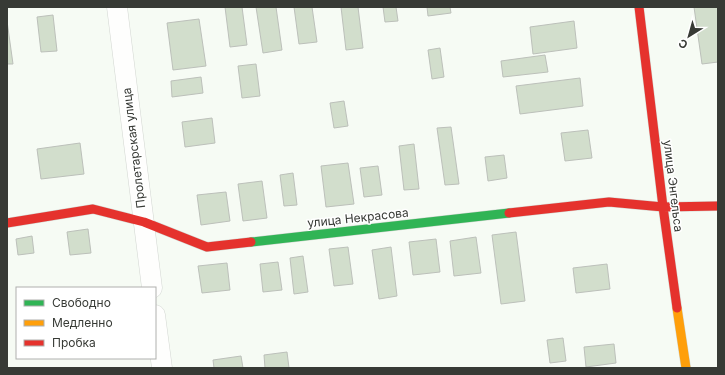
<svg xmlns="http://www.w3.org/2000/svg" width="725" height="375" font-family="Inter,sans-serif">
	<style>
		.building { fill: #d2decc; stroke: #bcc0ba }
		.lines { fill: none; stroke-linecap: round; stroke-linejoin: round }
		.street-casing { stroke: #d2d6d1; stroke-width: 21 }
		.fast-casing { stroke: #d2d6d1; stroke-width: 10 }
		.slow-casing { stroke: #d2d6d1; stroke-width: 10 }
		.jam-casing { stroke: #d2d6d1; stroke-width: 10 }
		.street { stroke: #fefefd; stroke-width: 20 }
		.fast { stroke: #30b455; stroke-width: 9 }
		.slow { stroke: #ff9f0a; stroke-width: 9 }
		.jam { stroke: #e5322d; stroke-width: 9 }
		.labels { text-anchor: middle; stroke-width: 3; stroke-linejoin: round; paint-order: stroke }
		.street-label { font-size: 12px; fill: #373a35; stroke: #fff }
	</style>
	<rect width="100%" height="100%" fill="#f6fbf4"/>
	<path class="building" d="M225 7H242L247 45 230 47Z
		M256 7H276L282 50 263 53Z
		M294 7H312L317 42 299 44Z
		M341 7H358L363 48 346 50Z
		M383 7H396L398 21 385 22Z
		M427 7H450L451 13 428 16Z
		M694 7H718V62L702 64Z
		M53 15 57 51 41 52 37 17Z
		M199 19 206 66 173 70 167 23Z
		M7 21 13 64H7Z
		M574 21 577 48 533 54 530 27Z
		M440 48 444 77 432 79 428 50Z
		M545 55 548 72 503 77 501 61Z
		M256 64 260 96 242 98 238 66Z
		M201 77 203 93 172 97 171 81Z
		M580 78 583 106 520 114 516 86Z
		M344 101 348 126 334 128 330 103Z
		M212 118 215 143 185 147 182 122Z
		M451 127 459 184 445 185 437 128Z
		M588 130 592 158 565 161 561 133Z
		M80 143 84 174 41 179 37 149Z
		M414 144 419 189 404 190 399 146Z
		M504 155 507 178 488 181 485 157Z
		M348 163 354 204 326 207 321 166Z
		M378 166 382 195 364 197 360 168Z
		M293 173 297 205 284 206 280 175Z
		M262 181 267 218 243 221 238 184Z
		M226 192 230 221 201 225 197 195Z
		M88 229 91 253 70 255 67 232Z
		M516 232 525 301 501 304 492 235Z
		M32 236 34 253 18 255 16 239Z
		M476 237 481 273 454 276 450 241Z
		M436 239 440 272 413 275 409 242Z
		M348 247 353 284 334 286 329 249Z
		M391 247 397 296 379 299 372 250Z
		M303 256 308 292 294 294 290 258Z
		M278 262 282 290 263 292 260 264Z
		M227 263 230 290 202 293 198 266Z
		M607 264 610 289 576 293 573 268Z
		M563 338 566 361 550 363 547 340Z
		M614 344 616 363 586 367 584 347Z
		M287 352 289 368H265L264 355Z
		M241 356 243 368H214L213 360Z"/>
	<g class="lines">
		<g class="street-casing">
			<path id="street" d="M117 7 152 288
				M155 315 162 368"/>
		</g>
		<g class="fast-casing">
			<path id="fast" d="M251 242 509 213"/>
		</g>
		<g class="slow-casing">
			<path id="slow" d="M677 308 686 368"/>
		</g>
		<g class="jam-casing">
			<path id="jam" d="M639 7 663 207 677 308
				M509 213 609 202 663 207 718 206
				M7 223 93 209 144 222 207 247 251 242"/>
		</g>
		<use href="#street" class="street"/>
		<use href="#fast" class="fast"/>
		<use href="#slow" class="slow"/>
		<use href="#jam" class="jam"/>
	</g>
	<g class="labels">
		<g class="street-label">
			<text transform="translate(134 148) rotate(-97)" y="4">Пролетарская улица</text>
			<text transform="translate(673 186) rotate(83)" y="4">улица Энгельса</text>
			<text transform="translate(358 218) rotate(-6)" y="4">улица Некрасова</text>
		</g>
	</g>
	<rect width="725" height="375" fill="none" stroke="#373a35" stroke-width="16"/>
	<rect x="16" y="287" width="140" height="72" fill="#ffffff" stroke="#afb0ae"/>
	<rect x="24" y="300" width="20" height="6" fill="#30b455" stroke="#afb0ae"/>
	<text x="52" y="307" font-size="12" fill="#373a35">Свободно</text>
	<rect x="24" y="320" width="20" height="6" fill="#ff9f0a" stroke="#afb0ae"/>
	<text x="52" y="327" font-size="12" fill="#373a35">Медленно</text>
	<rect x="24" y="340" width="20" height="6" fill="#e5322d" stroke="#afb0ae"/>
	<text x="52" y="347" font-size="12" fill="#373a35">Пробка</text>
	<g transform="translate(689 36) rotate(217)" stroke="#ffffff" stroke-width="3" paint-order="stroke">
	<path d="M0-3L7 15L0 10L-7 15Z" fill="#373a35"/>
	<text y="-6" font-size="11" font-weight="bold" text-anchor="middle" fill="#373a35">С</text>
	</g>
</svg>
